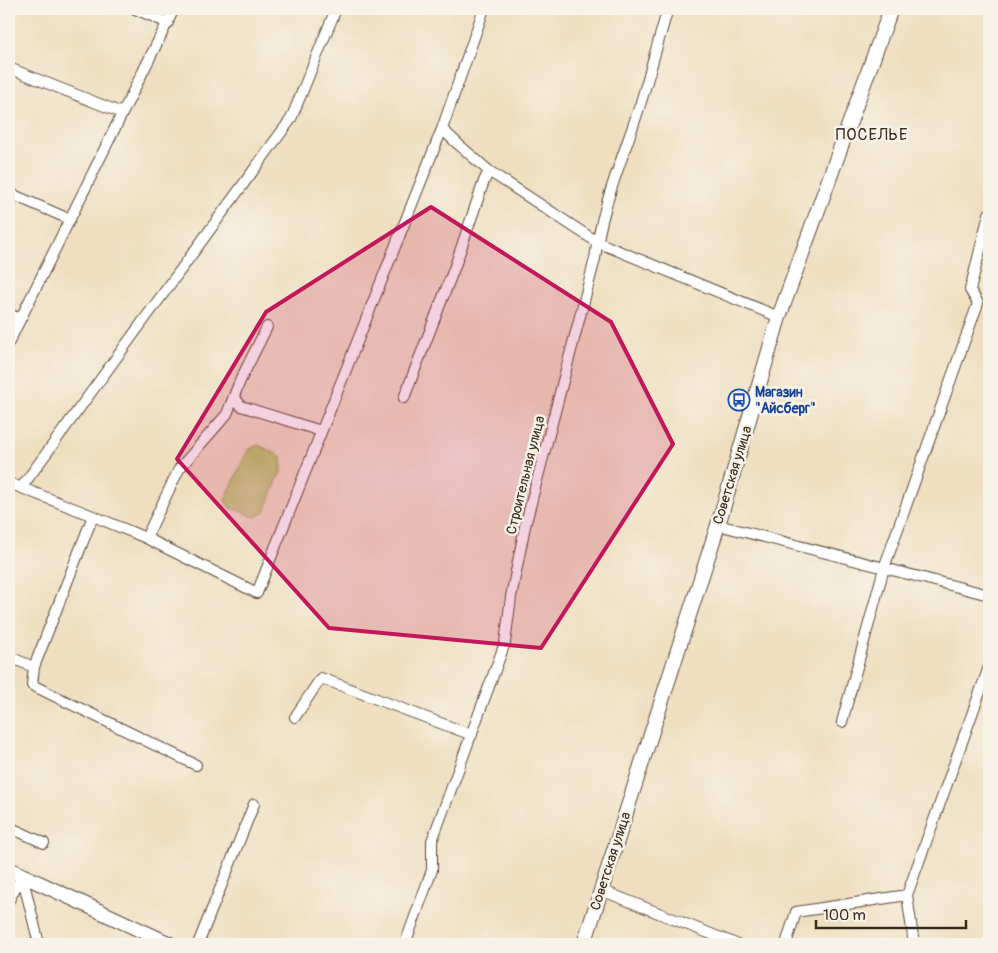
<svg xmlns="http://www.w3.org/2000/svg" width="998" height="953" font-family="Pangolin,sans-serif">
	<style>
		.green { fill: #b8c96c; stroke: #7a7a45 }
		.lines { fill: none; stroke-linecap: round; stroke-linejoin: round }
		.minor-casing { stroke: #564536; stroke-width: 12 }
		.major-casing { stroke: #564536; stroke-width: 16 }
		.minor { stroke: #fff; stroke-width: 10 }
		.major { stroke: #fff; stroke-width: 14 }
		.marked { fill: #c2185b; fill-opacity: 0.2; stroke: #c2185b; stroke-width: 4; stroke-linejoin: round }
		.labels { text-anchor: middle; stroke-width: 5; stroke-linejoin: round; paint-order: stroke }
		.transit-label { font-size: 14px; font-weight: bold; fill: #164399; stroke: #f7f3e8; text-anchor: start }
		.street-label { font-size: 14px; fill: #3b2a1e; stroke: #f7f3e8 }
		.quarter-label { font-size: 16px; letter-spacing: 1px; fill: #3b2a1e; stroke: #f7f3e8 }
	</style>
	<rect width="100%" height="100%" fill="#f7f3e8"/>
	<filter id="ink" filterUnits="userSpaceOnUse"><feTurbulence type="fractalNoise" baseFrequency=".02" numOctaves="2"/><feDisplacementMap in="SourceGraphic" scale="10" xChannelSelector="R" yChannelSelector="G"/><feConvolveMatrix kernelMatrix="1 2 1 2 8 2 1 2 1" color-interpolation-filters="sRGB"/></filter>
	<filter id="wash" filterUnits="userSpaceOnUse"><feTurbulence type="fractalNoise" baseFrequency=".0096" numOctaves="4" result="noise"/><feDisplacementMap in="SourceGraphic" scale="20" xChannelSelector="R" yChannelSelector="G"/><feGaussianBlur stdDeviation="1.12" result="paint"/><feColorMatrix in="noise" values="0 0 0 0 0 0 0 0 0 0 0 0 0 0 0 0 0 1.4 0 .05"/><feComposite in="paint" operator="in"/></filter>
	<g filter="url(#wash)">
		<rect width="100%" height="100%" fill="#efdfc0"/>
		<path class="green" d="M258 445 281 456 282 469 264 513 255 517 229 507 225 500 248 450Z"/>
	</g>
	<g filter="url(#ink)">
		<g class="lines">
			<g class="minor-casing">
				<path id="minor" d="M135 9 168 23
					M484 9 442 129 458 144 489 171 597 242 779 317
					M9 68 122 113
					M9 193 69 219
					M9 314 20 319
					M267 327 240 381 234 396 241 406 321 431
					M9 342 174 9
					M404 398 455 266 484 181 489 171
					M9 483 93 516 146 538 257 593 442 129
					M21 488 291 119 336 9
					M718 525 989 595
					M146 538 179 469 227 414 234 396
					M9 657 34 667 32 685 196 765
					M34 667 93 516
					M295 717 321 678 472 735
					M842 722 884 568 978 303 970 290 989 214
					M9 827 44 843
					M22 875 39 944
					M601 890 736 944
					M9 900 22 875
					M198 944 254 804
					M405 944 432 870V841L505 643 511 597 525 526 595 259C601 206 624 156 640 105 650 73 658 41 668 9
					M786 944 796 912 907 895
					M912 944 913 937 907 895 989 667"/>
			</g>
			<g class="major-casing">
				<path id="major" d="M9 869 170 944
					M584 944 718 525 779 317 891 9"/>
			</g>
			<use href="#minor" class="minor"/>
			<use href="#major" class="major"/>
		</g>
	</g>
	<path class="marked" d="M431 207 611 322 673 444 541 648 329 628 177 459 266 312Z"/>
	<defs>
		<g id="bus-ring" transform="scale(1.125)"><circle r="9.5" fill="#f7f3e8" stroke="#1a4fb4" stroke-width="1.5"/><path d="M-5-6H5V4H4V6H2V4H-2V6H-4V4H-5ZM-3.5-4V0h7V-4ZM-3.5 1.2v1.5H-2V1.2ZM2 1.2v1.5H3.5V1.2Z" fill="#1a4fb4"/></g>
	</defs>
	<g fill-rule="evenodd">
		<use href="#bus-ring" x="739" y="400"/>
	</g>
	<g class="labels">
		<g class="transit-label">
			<text x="755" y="397">Магазин<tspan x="755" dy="16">"Айсберг"</tspan></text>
		</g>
		<g class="street-label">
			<text transform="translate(525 475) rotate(-76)" y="5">Строительная улица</text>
			<text transform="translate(732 475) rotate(-73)" y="5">Советская улица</text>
			<text transform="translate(610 861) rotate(-72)" y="5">Советская улица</text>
		</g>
		<g class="quarter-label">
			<text x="872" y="140">ПОСЕЛЬЕ</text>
		</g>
	</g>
	<rect width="998" height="953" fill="none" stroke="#f7f3e8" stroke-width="30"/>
	<path d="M816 920v8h150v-8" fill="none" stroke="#3b2a1e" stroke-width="2.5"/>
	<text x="823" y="920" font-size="15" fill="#3b2a1e" stroke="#f7f3e8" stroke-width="4" paint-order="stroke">100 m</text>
</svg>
